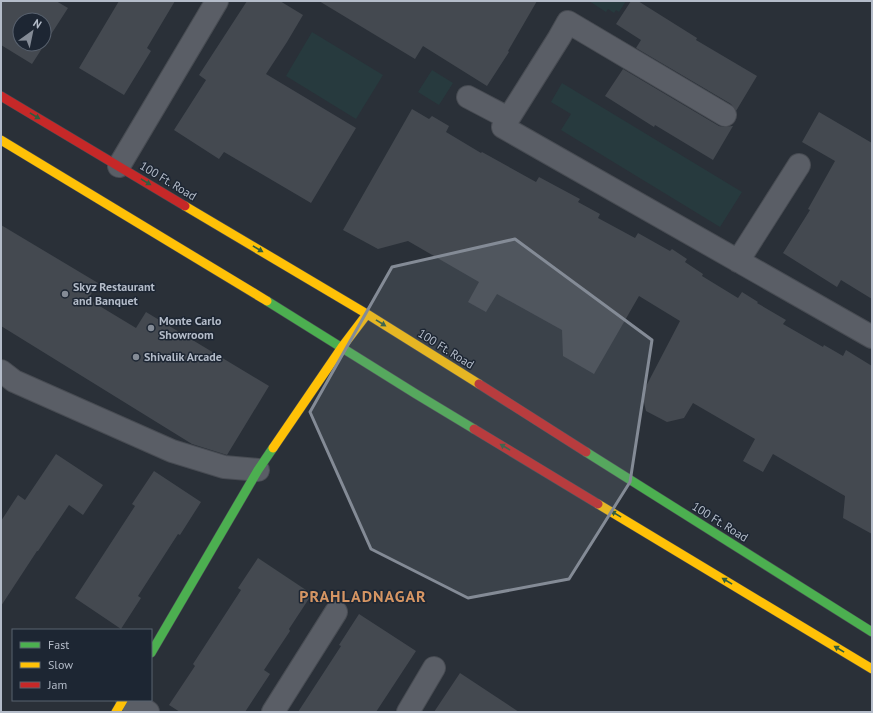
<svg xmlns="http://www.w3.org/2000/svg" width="873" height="713" font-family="'PT Sans',sans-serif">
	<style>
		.green { fill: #273a3e }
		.building { fill: #444950; fill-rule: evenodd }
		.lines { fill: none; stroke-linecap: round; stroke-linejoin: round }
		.street-casing { stroke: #484c53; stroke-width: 24 }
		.fast-casing { stroke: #484c53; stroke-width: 10 }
		.slow-casing { stroke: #484c53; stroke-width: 10 }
		.jam-casing { stroke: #484c53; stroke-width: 10 }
		.street { stroke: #5a5e66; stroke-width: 22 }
		.fast { stroke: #4caf50; stroke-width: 9 }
		.slow { stroke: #ffc107; stroke-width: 9 }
		.jam { stroke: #c62828; stroke-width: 9 }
		.oneway { fill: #305d3f }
		.marked { fill: #848b96; fill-opacity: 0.2; stroke: #848b96; stroke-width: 3; stroke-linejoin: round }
		.poi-dot { fill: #848b96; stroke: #1d2633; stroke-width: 1.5 }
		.labels { text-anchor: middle; stroke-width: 3; stroke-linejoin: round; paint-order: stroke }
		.street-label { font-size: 12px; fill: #b4bcc9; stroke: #1d2633 }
		.poi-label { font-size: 12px; font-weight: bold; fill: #b4bcc9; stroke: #1d2633; text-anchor: start }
		.district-label { font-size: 16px; font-weight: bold; letter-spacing: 1px; fill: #d59563; stroke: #1d2633 }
	</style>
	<rect width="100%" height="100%" fill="#2a3038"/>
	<path class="green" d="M589 1H626L619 12 616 10 614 13 608 9 606 12Z
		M312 32 383 75 356 119 286 76Z
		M432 70 453 83 439 105 418 92Z
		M562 83 742 192 720 227 561 130 571 114 551 102Z"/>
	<path class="building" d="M1 1H56L68 8 32 64 1 45ZM20 20H44V44H20Z
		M119 1H175L147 48 151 51 124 95 79 68Z
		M247 1H280L303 15 287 42 266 74 356 128 311 203 224 152 219 159 174 130 206 80 199 75Z
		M319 1H537L508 51 509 52 487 86 423 46 415 59Z
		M631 1H638L697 38 696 40 757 76 736 111 731 104 636 48 641 40 616 24Z
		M623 69 719 126 724 127 732 126H733L713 160 655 125 654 127 605 96Z
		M412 109 429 119 432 116 449 126 446 132 481 153 482 152 536 182 539 177 580 199 578 202 600 214 598 218 635 238 638 233 670 251 672 249 687 259 685 262 703 274 702 276 738 298 742 292 758 302 757 303 786 320 783 324 823 347 824 345 843 356 846 350 872 366V534L843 518 845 496 773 454 763 472 743 461 755 439 693 403 684 418 667 422 646 411 642 394 680 321 639 296 594 374 563 356 562 330 497 294 486 312 468 302 479 282 408 241 378 249 343 230Z
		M819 112 872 143V299L841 280 837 287 783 253 810 210 808 209 835 161 802 142Z
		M1 225 98 283 88 299 136 328 146 312 269 386 227 455 192 444 1 326Z
		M56 454 103 485 83 515 69 505 38 551H37L1 606V521L18 495 25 500Z
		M154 471 201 502 180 535 178 534 138 596 141 598 121 629 75 598 135 506 132 504Z
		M258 558 312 594 289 629 290 631 264 670 270 674 245 712H180L169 705 195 666 193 664 241 590 238 588Z
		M359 614 416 651 376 712H298L341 646 339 645Z
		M460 673 519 712H434Z"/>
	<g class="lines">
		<g class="street-casing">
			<path id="street" d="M468 97 508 118
				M725 115 568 22 559 38 503 127 872 337
				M119 166 217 1
				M738 261 799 165
				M1 371 14 381 172 451 224 467 258 470
				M127 700 148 712
				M273 712 336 612
				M408 712 434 668"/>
		</g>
		<g class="fast-casing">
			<path id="fast" d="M267 301 416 394 474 429
				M586 452 872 632
				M151 653 258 470 273 448"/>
		</g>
		<g class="slow-casing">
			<path id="slow" d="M1 140 267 301
				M185 206 367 314 479 384
				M273 448 342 347 367 314
				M598 504 872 669
				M116 712 123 700"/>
		</g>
		<g class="jam-casing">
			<path id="jam" d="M1 96 185 206
				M479 384 586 452
				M474 429 598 504"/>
		</g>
		<use href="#street" class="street"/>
		<use href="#fast" class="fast"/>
		<use href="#slow" class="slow"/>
		<use href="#jam" class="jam"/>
	</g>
	<defs><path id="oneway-solid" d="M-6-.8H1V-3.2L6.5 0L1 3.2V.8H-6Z"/></defs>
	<g class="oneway">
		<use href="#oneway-solid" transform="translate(35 116) rotate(31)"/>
		<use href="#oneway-solid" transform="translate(146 182) rotate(31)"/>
		<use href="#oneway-solid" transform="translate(258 249) rotate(31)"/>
		<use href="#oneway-solid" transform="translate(381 323) rotate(32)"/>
		<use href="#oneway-solid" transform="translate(505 447) rotate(-149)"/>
		<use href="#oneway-solid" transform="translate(616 514) rotate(-149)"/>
		<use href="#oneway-solid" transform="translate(727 581) rotate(-149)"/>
		<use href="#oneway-solid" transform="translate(839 649) rotate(-149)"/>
	</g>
	<path class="marked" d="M515 239 652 340 630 482 569 579 468 598 371 549 310 412 392 267Z"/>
	<g class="poi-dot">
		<circle cx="65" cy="294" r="4"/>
		<circle cx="151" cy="328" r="4"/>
		<circle cx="136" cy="357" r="4"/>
	</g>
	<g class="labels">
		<g class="street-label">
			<text transform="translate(168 181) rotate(31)" y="4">100 Ft. Road</text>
			<text transform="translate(446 349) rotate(32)" y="4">100 Ft. Road</text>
			<text transform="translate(720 522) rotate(32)" y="4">100 Ft. Road</text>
		</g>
		<g class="poi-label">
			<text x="73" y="291">Skyz Restaurant<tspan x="73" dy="14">and Banquet</tspan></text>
			<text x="159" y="325">Monte Carlo<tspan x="159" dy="14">Showroom</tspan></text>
			<text x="144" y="361">Shivalik Arcade</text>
		</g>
		<g class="district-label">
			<text x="363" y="602">PRAHLADNAGAR</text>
		</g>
	</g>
	<rect width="873" height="713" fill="none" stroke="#b4bcc9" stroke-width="4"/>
	<rect x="12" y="629" width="140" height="72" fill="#1d2633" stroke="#59626f"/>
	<rect x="20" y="642" width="20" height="6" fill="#4caf50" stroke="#59626f"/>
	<text x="48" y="649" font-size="12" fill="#b4bcc9">Fast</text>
	<rect x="20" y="662" width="20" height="6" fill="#ffc107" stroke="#59626f"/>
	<text x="48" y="669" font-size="12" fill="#b4bcc9">Slow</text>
	<rect x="20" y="682" width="20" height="6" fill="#c62828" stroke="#59626f"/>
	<text x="48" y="689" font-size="12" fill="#b4bcc9">Jam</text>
	<g transform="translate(32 32) rotate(33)"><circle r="19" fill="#1d2633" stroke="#59626f"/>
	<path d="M0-3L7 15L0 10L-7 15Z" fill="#848b96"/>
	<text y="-6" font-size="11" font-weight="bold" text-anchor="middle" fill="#b4bcc9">N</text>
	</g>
</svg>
